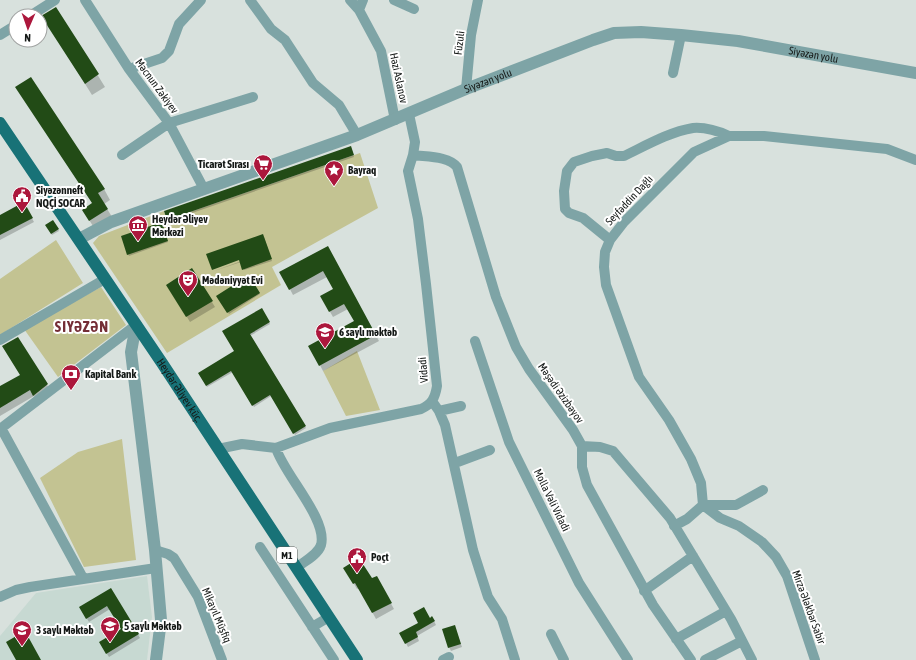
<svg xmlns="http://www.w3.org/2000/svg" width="916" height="660" font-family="'Asap Condensed',sans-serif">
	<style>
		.built { fill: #c7d9d2 }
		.green { fill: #c3c392 }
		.shadow { fill: #0003 }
		.building { fill: #224b16 }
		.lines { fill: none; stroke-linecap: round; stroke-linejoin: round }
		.minor { stroke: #7ea4a6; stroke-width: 10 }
		.tertiary { stroke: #7ea4a6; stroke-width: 12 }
		.primary { stroke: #187277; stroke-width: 12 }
		.labels { text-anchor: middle; stroke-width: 4; stroke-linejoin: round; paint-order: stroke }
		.shield { fill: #fff; stroke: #5b5e5d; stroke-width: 1 }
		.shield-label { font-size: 10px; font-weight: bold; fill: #151917 }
		.street-label { font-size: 11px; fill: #151917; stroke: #fff }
		.poi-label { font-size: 11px; font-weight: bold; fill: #151917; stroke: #fff; text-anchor: start }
		.district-label { font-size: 15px; font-weight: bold; letter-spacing: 1px; fill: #742d36; stroke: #fff }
	</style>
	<rect width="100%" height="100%" fill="#d8e1dd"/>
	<path class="built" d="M147 576 152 617 147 660H0V636L36 593Z"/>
	<path class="green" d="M360 153 378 208 272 267 281 285 167 353 93 243 99 236 164 211 167 220Z
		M56 240 83 283 0 335V279Z
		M101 287 126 325 58 377 24 329Z
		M357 351 380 410 346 416 323 371Z
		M122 439 136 560 84 567 40 478 78 452Z"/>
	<path class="shadow" d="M56 8 105 87 92 95 50 28Z
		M23 97 104 189 110 200 104 204 114 220 96 231 83 210 93 204Z
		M351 148 354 157 169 221 168 220 165 212Z
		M24 204 34 222 0 240V216Z
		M53 221 59 231 52 235 46 225Z
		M162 225 168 242 129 256 128 254Z
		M264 237 272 261 244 270 241 262 214 271 244 260Z
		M327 247 379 341 323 371 310 346 355 322 348 309 333 317 321 296 334 289 327 277 293 295 281 272Z
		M192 270 215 307 190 322 171 291Z
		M249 276 260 294 229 314 218 296Z
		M261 309 270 324 250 336 306 428 295 435 271 396 254 407 233 372 207 387 199 374 236 352Z
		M47 385 51 391 37 401 34 396 0 416V388Z
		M345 569 372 580 376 577 394 609 376 619 359 588 357 589Z
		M111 589 140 638 109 657 100 643 122 629 110 609 89 622 80 607Z
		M432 617 436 625 417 636 419 641 408 647 401 634Z
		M456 630 462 647 451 651 449 647Z"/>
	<path class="building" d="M56 7 99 74 85 84 41 16Z
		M31 77 105 189 98 193 108 209 89 221 82 210 92 203 15 87Z
		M351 146 354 155 167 220 164 211Z
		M24 202 33 218 0 235V215Z
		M53 220 59 229 51 234 45 225Z
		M162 222 168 241 127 255 121 236Z
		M263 234 272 259 242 270 239 260 212 270 206 254Z
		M328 246 376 335 319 366 308 346 354 321 344 304 329 312 320 296 333 289 323 271 289 290 279 272Z
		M192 268 213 301 186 317 166 285Z
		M249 275 260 293 227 313 216 296Z
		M262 308 270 322 250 334 306 426 293 434 270 395 252 406 231 371 206 386 198 373 234 351 222 331Z
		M18 337 48 384 33 396 30 390 0 408V386L20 375 2 346Z
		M359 558 372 578 377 576 392 603 372 613 355 583 353 584 343 568Z
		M111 588 139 634 106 654 99 642 121 629 107 606 86 619 79 607Z
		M424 607 430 618 432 616 435 621 416 632 418 637 405 644 399 633 418 623 413 613Z
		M455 625 461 644 448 648 442 629Z
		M25 631 41 660H16L6 642Z"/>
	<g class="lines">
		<path class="minor" d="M85 0 129 69 169 123 204 189
			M250 0 271 29 285 40 313 83 339 105 357 135
			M350 0 359 10
			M363 0 359 10 381 51 395 120
			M394 0 414 9
			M30 16 55 0
			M0 35 16 25
			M129 69 162 58 169 51 179 24 201 0
			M673 73 681 35
			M466 89 471 35 478 0
			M122 155 169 123 253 97
			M413 155C426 157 449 156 457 167L496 297 516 347 529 369 573 430 582 446V467L587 485 653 605 691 660
			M610 240 583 218 569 213 565 209 564 191 567 171 574 162 592 156 607 153 616 156H624C645 146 669 132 693 128 706 127 718 131 729 136
			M0 340 105 279
			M475 341 509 442 579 583 628 660
			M432 401 439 411 445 425 473 550 488 597 502 619 515 660
			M439 411 461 406
			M1 428 83 578
			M0 429 136 325
			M582 446 600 447 613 451 670 518 731 619 752 660
			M276 448C283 473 328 519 321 545 318 555 303 562 296 568
			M218 449 242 444 276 448 330 428 421 409C432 404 435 398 437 386L426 284 418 219 408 171 413 155 415 142 409 114
			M455 463 490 450
			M674 526 687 519 703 505H736L763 490
			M260 547 334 660
			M155 550 168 554 174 558 198 597 222 660
			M644 591 693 556
			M0 597 16 590 30 587 156 568
			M312 627 329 617
			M551 634 564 660
			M676 639 726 611
			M443 660 449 657
			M705 660 742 641
			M815 660 787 576 776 557 762 542 739 526 720 518 703 505 701 483 691 459 669 420 639 377 606 285 604 267 605 252 610 240 624 222 694 152 729 136H764L887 149 916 160"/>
		<g class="tertiary">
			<path id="s1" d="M79 239 111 222 357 135 466 89 593 40 614 33 641 32 681 35 738 41 916 73"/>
			<path d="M136 325 131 352 155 550 161 620 156 660"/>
		</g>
		<path class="primary" id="s2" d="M0 123 162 363 357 660"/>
	</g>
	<defs>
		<g id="supermarket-pin" transform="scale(1)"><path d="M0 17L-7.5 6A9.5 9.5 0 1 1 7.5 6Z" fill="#ac173c" stroke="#fff"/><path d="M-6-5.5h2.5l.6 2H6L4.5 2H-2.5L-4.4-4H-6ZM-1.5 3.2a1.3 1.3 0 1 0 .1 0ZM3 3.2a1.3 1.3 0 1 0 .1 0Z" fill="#fff"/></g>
		<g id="sight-pin" transform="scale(1)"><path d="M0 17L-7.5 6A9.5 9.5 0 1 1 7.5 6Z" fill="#ac173c" stroke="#fff"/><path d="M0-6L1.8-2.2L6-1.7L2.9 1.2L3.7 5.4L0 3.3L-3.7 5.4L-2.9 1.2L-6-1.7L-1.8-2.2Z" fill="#fff"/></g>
		<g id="civic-pin" transform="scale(1)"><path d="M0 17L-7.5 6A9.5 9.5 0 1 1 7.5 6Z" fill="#ac173c" stroke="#fff"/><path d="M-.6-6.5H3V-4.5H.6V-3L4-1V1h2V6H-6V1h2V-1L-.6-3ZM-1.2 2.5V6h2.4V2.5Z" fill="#fff"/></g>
		<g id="museum-pin" transform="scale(1)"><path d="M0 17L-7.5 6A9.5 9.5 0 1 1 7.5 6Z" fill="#ac173c" stroke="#fff"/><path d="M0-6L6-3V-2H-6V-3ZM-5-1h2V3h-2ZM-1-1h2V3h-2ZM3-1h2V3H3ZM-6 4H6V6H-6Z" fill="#fff"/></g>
		<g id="theatre-pin" transform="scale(1)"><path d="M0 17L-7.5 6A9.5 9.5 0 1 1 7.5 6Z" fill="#ac173c" stroke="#fff"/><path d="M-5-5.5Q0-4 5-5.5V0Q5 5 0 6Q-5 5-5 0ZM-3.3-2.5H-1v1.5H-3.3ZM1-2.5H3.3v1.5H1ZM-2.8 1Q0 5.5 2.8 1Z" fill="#fff"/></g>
		<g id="school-pin" transform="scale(1)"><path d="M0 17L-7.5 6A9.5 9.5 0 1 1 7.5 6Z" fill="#ac173c" stroke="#fff"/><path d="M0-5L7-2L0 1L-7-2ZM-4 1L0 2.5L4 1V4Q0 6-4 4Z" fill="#fff"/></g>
		<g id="bank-pin" transform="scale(1)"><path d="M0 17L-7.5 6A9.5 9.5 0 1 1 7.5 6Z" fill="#ac173c" stroke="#fff"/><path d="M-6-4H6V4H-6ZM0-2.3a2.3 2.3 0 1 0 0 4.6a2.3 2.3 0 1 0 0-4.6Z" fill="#fff"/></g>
	</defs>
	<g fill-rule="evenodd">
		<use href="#supermarket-pin" x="263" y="164"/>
		<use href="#sight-pin" x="334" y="170"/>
		<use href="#civic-pin" x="22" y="196"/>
		<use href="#museum-pin" x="138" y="225"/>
		<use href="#theatre-pin" x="188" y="280"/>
		<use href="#school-pin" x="325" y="332"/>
		<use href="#bank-pin" x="71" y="374"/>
		<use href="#civic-pin" x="357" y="557"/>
		<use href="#school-pin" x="110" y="626"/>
		<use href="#school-pin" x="22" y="630"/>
	</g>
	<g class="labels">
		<rect class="shield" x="277" y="547" width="20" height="16" rx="3"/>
		<g class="shield-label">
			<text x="287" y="559">M1</text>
		</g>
		<g class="street-label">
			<text transform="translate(459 43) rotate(-83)" y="4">Füzuli</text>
			<text dy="4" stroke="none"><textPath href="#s1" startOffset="775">Siyəzən yolu</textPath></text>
			<text transform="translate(399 78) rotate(78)" y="4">Həzi Aslanov</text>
			<text dy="4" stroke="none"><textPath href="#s1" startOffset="439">Siyəzən yolu</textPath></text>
			<text transform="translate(157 86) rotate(54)" y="4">Məcnun Zəkiyev</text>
			<text transform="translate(629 200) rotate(-47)" y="4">Seyfəddin Dağlı</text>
			<text transform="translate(423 370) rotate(-95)" y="4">Vidadi</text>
			<text dy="4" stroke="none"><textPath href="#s2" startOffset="322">Heydər Əliyev küç.</textPath></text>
			<text transform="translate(561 393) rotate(55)" y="4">Məşədi Əzizbəyov</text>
			<text transform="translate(552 500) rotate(64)" y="4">Molla Vəli Vidadi</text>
			<text transform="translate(809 607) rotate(70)" y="4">Mirzə Ələkbər Sabir</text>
			<text transform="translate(217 615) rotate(67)" y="4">Mikayıl Müşfiq</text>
		</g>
		<g class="poi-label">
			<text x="249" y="168" text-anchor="end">Ticarət Sırası</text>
			<text x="348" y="174">Bayraq</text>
			<text x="36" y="194">Siyəzənneft<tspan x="36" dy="13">NQÇİ SOCAR</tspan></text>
			<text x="152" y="223">Heydər Əliyev<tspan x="152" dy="13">Mərkəzi</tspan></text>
			<text x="202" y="284">Mədəniyyət Evi</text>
			<text x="339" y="336">6 saylı məktəb</text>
			<text x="85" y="378">Kapital Bank</text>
			<text x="371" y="561">Poçt</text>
			<text x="124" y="630">5 saylı Məktəb</text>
			<text x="36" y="634">3 saylı Məktəb</text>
		</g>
		<g class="district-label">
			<text x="82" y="332">SIYƏZƏN</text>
		</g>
	</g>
	<g transform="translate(28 28) rotate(182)"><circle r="19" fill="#ffffff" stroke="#a1a3a2"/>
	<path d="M0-3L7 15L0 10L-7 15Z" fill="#ac173c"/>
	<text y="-6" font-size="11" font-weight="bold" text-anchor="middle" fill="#151917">N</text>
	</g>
</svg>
